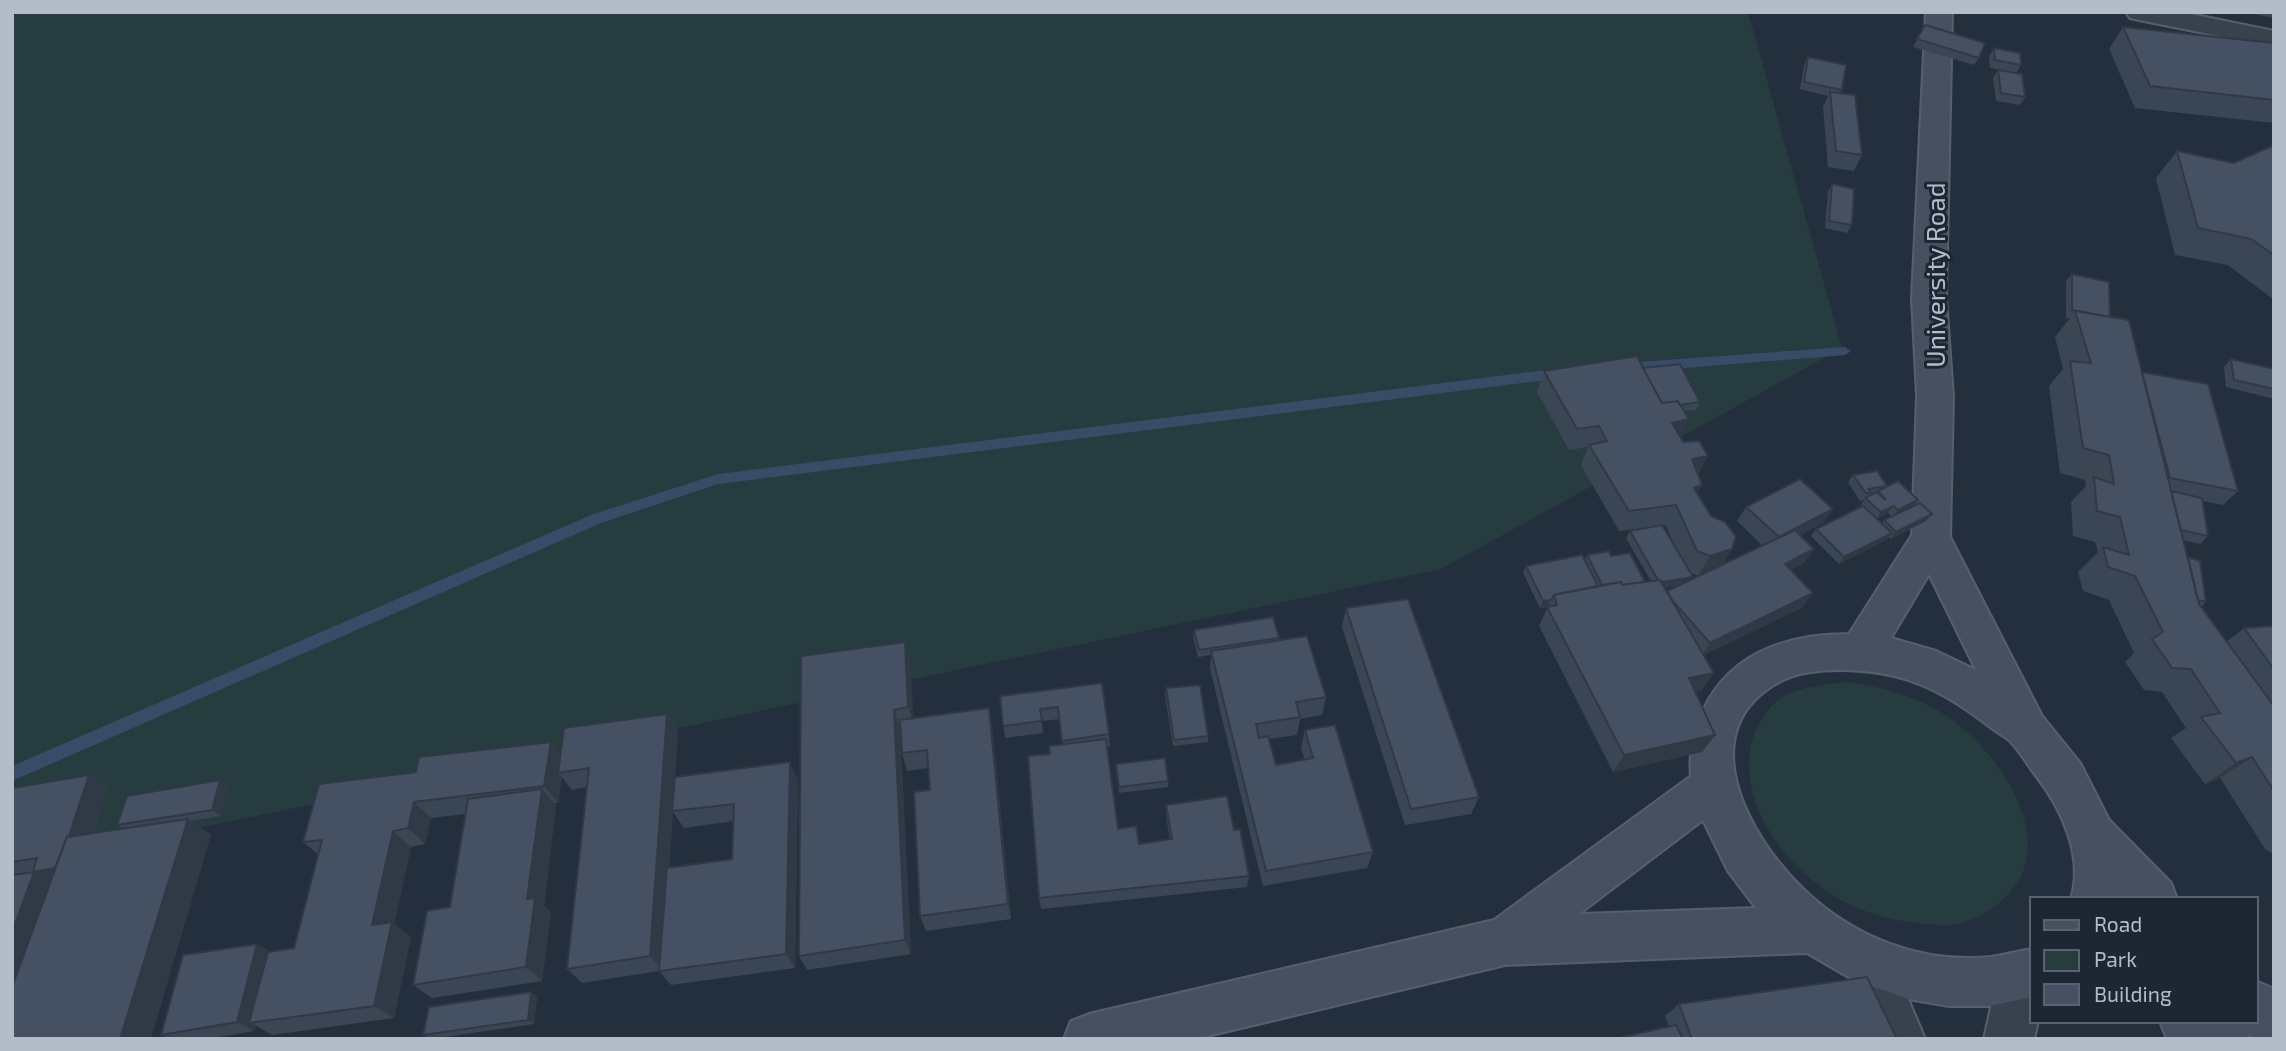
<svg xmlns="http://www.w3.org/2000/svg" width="2286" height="1051" font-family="'Exo 2',sans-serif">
<rect width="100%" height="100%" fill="#242f3e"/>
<g fill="#263c3f">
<polygon points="12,12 1748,12 1842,348 1441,569 12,867"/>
<path d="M1848,682C1878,687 1906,693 1933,708C1993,739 2069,844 2001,901C1985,915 1961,927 1938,925C1908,923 1880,919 1851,905C1794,878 1735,808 1752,741C1756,727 1765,711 1777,701C1797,686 1824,685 1848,682Z"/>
</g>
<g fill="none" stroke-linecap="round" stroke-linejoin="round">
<g fill="#394c67" fill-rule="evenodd">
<polygon points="1845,347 1851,351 1845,355 1624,373 1618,368 1624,363"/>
<polygon points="1562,368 1568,373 1562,378 718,484 601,523 12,781 12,766 591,515 718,474"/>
</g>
<defs>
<g id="street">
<polygon points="2126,12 2181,12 2274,31 2274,47 2139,20 2130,18"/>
<polygon points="1869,940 1886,947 1925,1039 1875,1039 1845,964 1852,947"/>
<polygon points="2022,952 2032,956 2032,1021 2038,1021 2034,1039 1984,1039 1998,976 2005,959"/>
</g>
<g id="secondary">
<path d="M1926,12H1952L1946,298L1953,397L1950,537L2042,716L2080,763L2109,820L2171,883L2177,899H2122L2119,895L2118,899H2071C2084,857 2062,809 2036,776C2028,765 2020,752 2011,742C2006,737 1996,732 1990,727C1941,689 1902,670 1840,670C1822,670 1800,672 1783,680C1688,728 1748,836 1803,889C1853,937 1920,964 1991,957C2005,955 2018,951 2032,949V997L1990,1006H1949L1908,999L1852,979L1807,953L1505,965L1195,1039H1064L1071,1021L1089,1014L1494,920L1691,776C1689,757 1692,740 1698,723C1722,656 1782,634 1849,634L1912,535L1917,397L1912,298ZM1929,574L1976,670L1936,651L1891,638ZM1703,820L1728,871L1756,908L1579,914Z"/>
<polygon points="2256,981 2274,989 2274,1039 2253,1039 2248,1033 2250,1039 2167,1039 2160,1021 2256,1021"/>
</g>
</defs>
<use href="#street" stroke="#565f6c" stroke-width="4"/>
<use href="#secondary" stroke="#565f6c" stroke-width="4"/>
<use href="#street" fill="#38414e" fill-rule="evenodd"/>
<use href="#secondary" fill="#465061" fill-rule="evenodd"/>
</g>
<g fill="#3b4654" fill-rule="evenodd">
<polygon points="2248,12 2274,12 2274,18 2248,13"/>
<polygon points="1925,25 1979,58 1974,65 1913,47"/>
<polygon points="2123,27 2274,43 2274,123 2135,108 2109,49"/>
<polygon points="1994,48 2021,65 2016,73 1990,68 1989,56"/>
<polygon points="1808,57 1842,90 1840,93 1862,155 1854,171 1828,167 1823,107 1828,96 1800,89 1804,65"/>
<polygon points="1998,70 2025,97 2020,105 1996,101 1993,78"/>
<polygon points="2274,145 2274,300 2228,265 2175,255 2156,178 2177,151 2234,163"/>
<polygon points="1832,184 1852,225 1847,233 1825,228 1828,192"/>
<polygon points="2072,274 2110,317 2142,372 2238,491 2223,505 2203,501 2208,536 2200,544 2183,540 2188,557 2206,602 2201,607 2226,642 2244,628 2274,626 2274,854 2265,849 2220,778 2205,784 2171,738 2186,728 2162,692 2144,690 2125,662 2134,653 2109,600 2083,591 2078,572 2098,552 2095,542 2073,536 2071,502 2086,486 2085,480 2060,473 2049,386 2063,369 2055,337 2070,318 2066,318 2066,281"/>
<polygon points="2231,359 2274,369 2274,399 2226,387 2224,367"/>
<path d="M1643,368L1700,402L1696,410L1684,411L1680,437L1683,442L1708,456L1698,474L1697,493L1732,549L1722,565L1763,546L1737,521L1746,507L1833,509L1823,523L1800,535L1814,549L1804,563L1791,570L1803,607L1704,655L1714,673L1701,691L1696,692L1715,735L1702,752L1613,772L1539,626L1548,607L1540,608L1523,573L1526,566L1584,560L1587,555L1611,556L1645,582L1651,581L1626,538L1630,531L1645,528L1619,531L1581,465L1588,447L1569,450L1537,392L1544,371ZM1666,525L1673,543L1663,526ZM1691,573L1698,576L1691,580L1693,577ZM1679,585L1667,591L1665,588Z"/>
<path d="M1853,475L1887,486L1918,500L1914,506L1926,521L1890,539L1889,537L1886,540L1839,564L1811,536L1816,529L1861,507L1860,506L1864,500L1860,501L1848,482ZM1888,513L1892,517L1884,520L1882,523L1877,519Z"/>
<polygon points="1346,608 1479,797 1471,814 1405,825 1342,627"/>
<polygon points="1194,630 1279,638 1279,640 1326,697 1322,715 1300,719 1297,735 1269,739 1276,765 1305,760 1301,748 1305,730 1373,852 1367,868 1263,886 1210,669 1211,655 1198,657 1193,637"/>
<polygon points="910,661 913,718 989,708 992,726 1011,919 926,931 920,916 930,790 928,768 907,771 902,753 901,727 900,727 911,954 807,970 799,956"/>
<polygon points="1102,683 1109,734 1110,747 1107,747 1118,829 1139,844 1170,840 1166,816 1166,805 1234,830 1249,876 1247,887 1041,909 1039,898 1050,754 1063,744 1060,719 1042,721 1043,733 1005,738 1000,696"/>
<polygon points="1166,688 1208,736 1208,742 1173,746 1165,695"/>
<path d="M667,714L678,731L673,803L798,780L795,968L671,985L659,971L582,983L567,969L587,787L572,790L562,777L558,803H554L556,805L544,906L551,913L542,981L432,998L413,985L450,907L465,814L431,818L425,844L411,847L394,924L411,937L394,1018L272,1035L256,1026L254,1031L208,1039H170L161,1035L257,944L270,952L294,948L318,854L303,842L416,772L551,742L561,754ZM673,812L684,828L734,821L732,859L669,867Z"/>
<polygon points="1116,770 1168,781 1168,787 1119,793"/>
<polygon points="89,775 107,787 93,833 122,829 117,825 228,787 221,816 190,821 211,835 12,1039 12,788"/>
<polygon points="531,992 537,997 534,1024 432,1039 430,1039 423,1035"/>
<polygon points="1679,1004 1897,1039 1614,1039 1669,1027 1665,1016"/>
</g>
<g fill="#303945">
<polygon points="1689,419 1678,439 1672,423"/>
<polygon points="1708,456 1697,476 1692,459"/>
<polygon points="1702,485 1691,505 1694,488"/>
<polygon points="1918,500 1913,507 1892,517 1898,510"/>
<polygon points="1894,506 1888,513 1876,520 1881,512"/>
<polygon points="1833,509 1823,523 1769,551 1779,537"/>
<polygon points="1932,514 1926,521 1890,539 1896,532"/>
<polygon points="1892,533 1886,540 1839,564 1844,557"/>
<polygon points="1732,549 1720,569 1698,576 1710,556"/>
<polygon points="1814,549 1804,563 1775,578 1785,564"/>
<polygon points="1693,577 1688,584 1656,590 1660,583"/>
<polygon points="1813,593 1803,607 1702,656 1710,643"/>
<polygon points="1551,600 1548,607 1540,608 1543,601"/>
<polygon points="905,642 910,661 914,725 908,707"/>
<polygon points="1714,673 1701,691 1677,696 1689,678"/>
<polygon points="989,708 992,726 1011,919 1008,904"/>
<polygon points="894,710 900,727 911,954 905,940"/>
<polygon points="667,714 678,731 663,970 650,956"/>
<polygon points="1715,735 1702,752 1613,772 1624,755"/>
<polygon points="551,742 565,759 558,773 562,777 558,803 544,786"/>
<polygon points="2252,757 2220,778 2205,784 2236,763"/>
<polygon points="790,762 798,780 795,968 786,954"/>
<polygon points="89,775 107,787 78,879 12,1028 12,932 34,873"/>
<polygon points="220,780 228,787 221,816 212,810"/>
<polygon points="542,789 556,805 544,906 551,913 542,981 526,967 527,899"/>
<polygon points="414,802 431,818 425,844 408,828"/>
<polygon points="188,819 211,835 151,1039 120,1039"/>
<polygon points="393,831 411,847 394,924 411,937 394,1018 374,1006 372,925"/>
<polygon points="257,944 274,954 249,1023 256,1026 254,1031 237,1022"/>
<polygon points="531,992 537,997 534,1024 528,1020"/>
</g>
<g fill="#455162" stroke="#303945" stroke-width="2">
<polygon points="1925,25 1985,43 1979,58 1917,39"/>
<polygon points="2123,27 2274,43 2274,100 2150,86"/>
<polygon points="1994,48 2020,53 2021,65 1995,60"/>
<polygon points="1808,57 1846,65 1842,90 1804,82"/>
<polygon points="1998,70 2022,74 2025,97 2001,93"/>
<polygon points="1830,92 1855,95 1862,155 1836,151"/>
<polygon points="2274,145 2274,255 2251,239 2198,228 2177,151 2234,163"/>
<polygon points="1832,184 1854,189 1852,225 1829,221"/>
<polygon points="2072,274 2109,282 2110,317 2072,310"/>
<polygon points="2075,311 2129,320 2199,604 2274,706 2274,791 2252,757 2236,763 2201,717 2220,713 2191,669 2172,668 2152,639 2163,632 2135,576 2108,567 2103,547 2129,555 2120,517 2097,511 2094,477 2114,484 2109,455 2083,448 2070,361 2091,363"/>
<polygon points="1637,356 1662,403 1678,401 1689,419 1672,423 1683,442 1699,441 1708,456 1692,459 1702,485 1694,488 1711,516 1725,522 1736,537 1732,549 1710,556 1697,551 1676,505 1629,511 1589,445 1607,441 1599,426 1577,429 1544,371"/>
<polygon points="2231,359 2274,369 2274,389 2234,380"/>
<polygon points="1680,364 1700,402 1680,405 1678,401 1662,403 1643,368"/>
<polygon points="2142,372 2208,384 2238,491 2170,478"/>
<polygon points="1877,471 1887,486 1868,489 1871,493 1866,493 1853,475"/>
<polygon points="1800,479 1833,509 1779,537 1746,507"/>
<polygon points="1898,481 1918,500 1898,510 1894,506 1881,512 1865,498 1876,492 1886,500 1878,491"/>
<polygon points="2171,491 2202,498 2208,536 2181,530"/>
<polygon points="1920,503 1932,514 1896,532 1884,520"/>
<polygon points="1863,506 1892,533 1844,557 1816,529"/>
<polygon points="1662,525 1693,577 1662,582 1660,580 1658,580 1630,531"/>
<polygon points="1795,530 1814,549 1785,564 1813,593 1710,643 1672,600 1667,591"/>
<polygon points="1609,551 1611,556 1630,553 1645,582 1622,585 1621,582 1602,585 1587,555"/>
<polygon points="1582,555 1598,586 1554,595 1551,600 1543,601 1526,566"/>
<polygon points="2188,557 2200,561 2206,602 2198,600"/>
<polygon points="1660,580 1714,673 1689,678 1715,735 1624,755 1547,607 1557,605 1554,595 1621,582 1622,585"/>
<polygon points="1408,599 1479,797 1411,809 1346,608"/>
<polygon points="1273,617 1279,638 1199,650 1194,630"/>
<polygon points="2274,626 2274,669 2244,628"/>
<polygon points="1307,636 1326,697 1296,702 1300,717 1256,724 1259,738 1268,736 1276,765 1313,758 1305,730 1335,725 1373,852 1266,871 1211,651"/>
<polygon points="905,642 908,707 894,710 905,940 799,956 801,656"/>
<polygon points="1102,683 1109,734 1062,741 1058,707 1040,709 1042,721 1003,726 1000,696"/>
<polygon points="1200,685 1208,736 1174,740 1166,688"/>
<polygon points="989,708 1008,904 920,916 914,792 930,790 927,750 902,753 900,720"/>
<polygon points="667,714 650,956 567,969 589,768 558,773 564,728"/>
<polygon points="1106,739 1118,829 1136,826 1139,844 1172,839 1166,805 1227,796 1234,830 1240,829 1249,876 1039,898 1028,756 1050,754 1049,746"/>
<polygon points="551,742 544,786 414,802 408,828 393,831 372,925 392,922 374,1006 249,1023 268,952 294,948 322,840 303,842 319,784 416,772 419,757"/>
<polygon points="1165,758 1168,781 1119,787 1116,764"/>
<polygon points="790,762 786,954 659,971 667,868 732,859 734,804 672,811 675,777"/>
<polygon points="89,775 69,836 67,837 55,868 33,872 37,858 12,862 12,788"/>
<polygon points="220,780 212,810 117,825 127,796"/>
<polygon points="542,789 527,899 535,898 526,967 413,985 427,911 450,907 468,799"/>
<polygon points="188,819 120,1039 12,1039 12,987 67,837"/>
<polygon points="34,872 12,932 12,875"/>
<polygon points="257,944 237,1022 161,1035 183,955"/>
<polygon points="1867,977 1897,1039 1692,1039 1679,1004"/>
<polygon points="531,992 528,1020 423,1035 429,1007"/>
<polygon points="1676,1025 1683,1039 1614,1039"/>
</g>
<g text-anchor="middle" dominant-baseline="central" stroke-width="6" stroke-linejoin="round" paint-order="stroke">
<g font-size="26" fill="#b4bcc9" stroke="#1d2633">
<text transform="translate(1934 275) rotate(-90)">University Road</text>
</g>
</g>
<rect width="2286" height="1051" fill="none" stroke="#b4bcc9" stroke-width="28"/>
<rect x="2030" y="897" width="228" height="126" fill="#1d2633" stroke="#59626f" stroke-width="2"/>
<rect x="2044" y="920" width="35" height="10" fill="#465061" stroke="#59626f" stroke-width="2"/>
<text x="2094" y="932" font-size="21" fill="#b4bcc9">Road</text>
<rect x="2044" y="950" width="35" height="21" fill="#263c3f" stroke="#59626f" stroke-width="2"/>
<text x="2094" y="967" font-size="21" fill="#b4bcc9">Park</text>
<rect x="2044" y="984" width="35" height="21" fill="#455162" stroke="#59626f" stroke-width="2"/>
<text x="2094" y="1002" font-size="21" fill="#b4bcc9">Building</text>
</svg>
